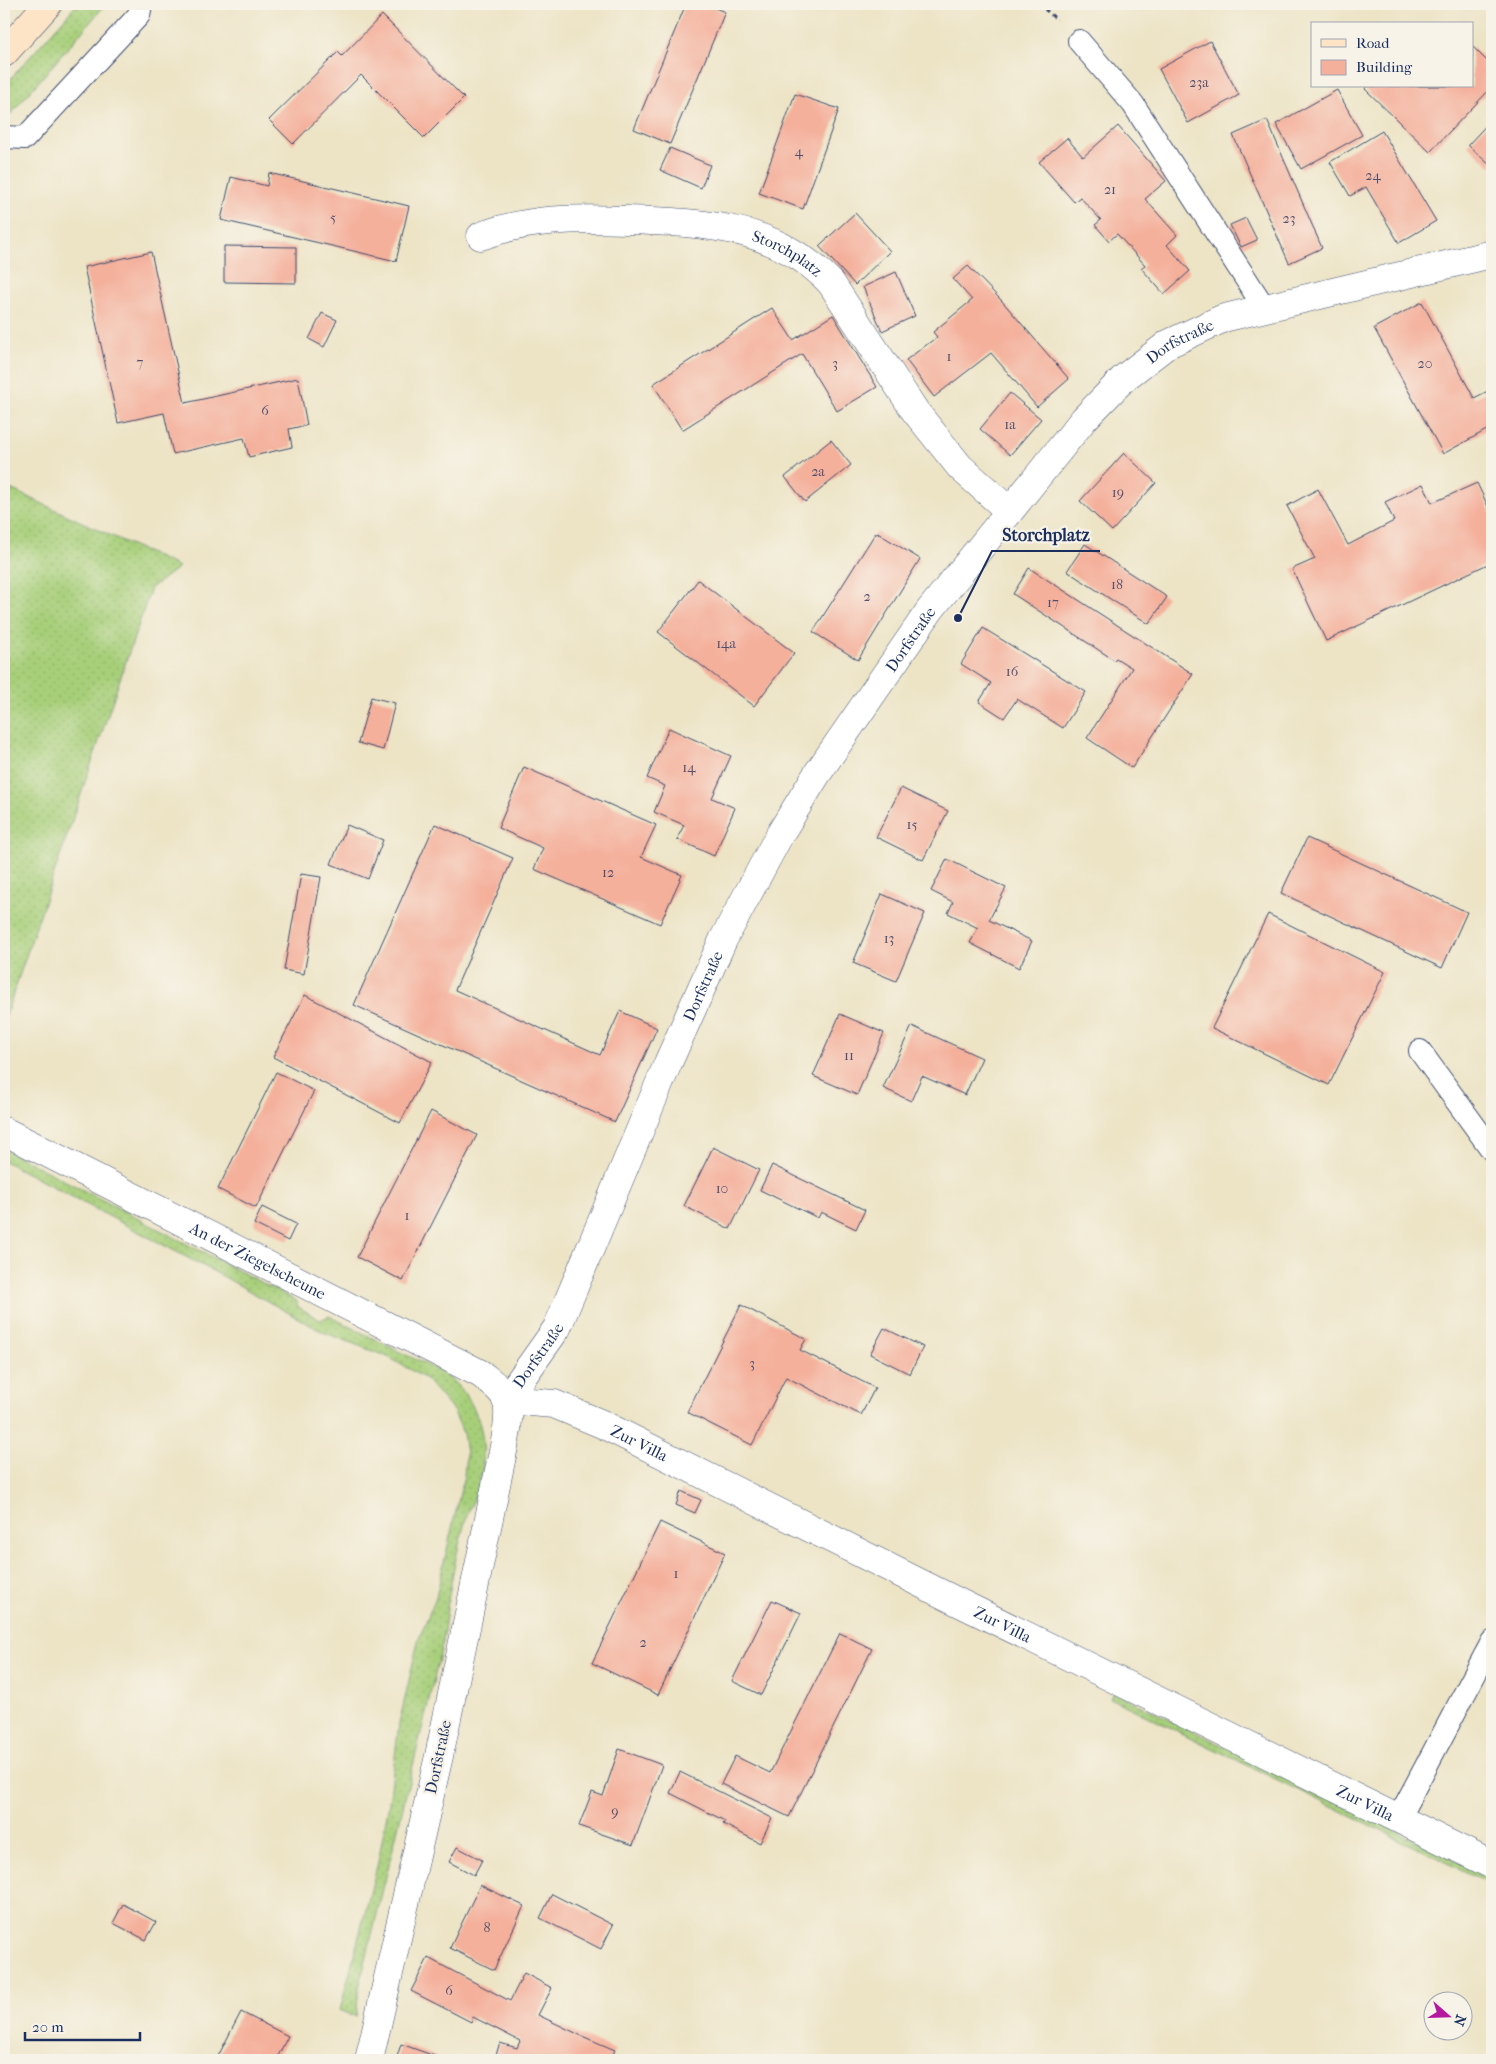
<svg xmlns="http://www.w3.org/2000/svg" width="1496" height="2064" font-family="'IM FELL French Canon',serif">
<defs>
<pattern id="grass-dots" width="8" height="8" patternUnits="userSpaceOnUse" patternTransform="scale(1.25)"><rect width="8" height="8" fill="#a7cf79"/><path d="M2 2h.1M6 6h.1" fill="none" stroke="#8fb26b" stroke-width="1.8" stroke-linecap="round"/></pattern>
</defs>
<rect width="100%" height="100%" fill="#f7f3e8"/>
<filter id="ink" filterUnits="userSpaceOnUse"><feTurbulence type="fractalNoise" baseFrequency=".02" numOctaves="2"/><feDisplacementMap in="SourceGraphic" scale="10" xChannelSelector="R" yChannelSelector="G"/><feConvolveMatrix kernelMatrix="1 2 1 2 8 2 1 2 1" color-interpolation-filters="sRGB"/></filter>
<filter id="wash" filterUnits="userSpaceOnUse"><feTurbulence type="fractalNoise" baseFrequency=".0096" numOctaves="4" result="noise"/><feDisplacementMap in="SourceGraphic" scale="20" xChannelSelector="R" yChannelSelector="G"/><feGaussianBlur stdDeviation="1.12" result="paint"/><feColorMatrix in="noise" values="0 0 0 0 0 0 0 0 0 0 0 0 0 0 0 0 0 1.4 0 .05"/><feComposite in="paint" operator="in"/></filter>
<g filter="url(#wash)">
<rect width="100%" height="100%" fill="#ede4c6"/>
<g fill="url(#grass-dots)" stroke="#617f6c">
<polygon points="77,4 106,4 8,117 4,119 4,86"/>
<polygon points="4,486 179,567 151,588 4,1021"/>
<path d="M4,1149L297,1301V1306L320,1320L329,1316C353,1328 377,1340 400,1352C417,1360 435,1367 450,1379C483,1405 490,1449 478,1487C475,1499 468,1510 465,1522C454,1561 447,1601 443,1642L359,1988L356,2017L340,2010L378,1862L389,1803L399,1724L418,1641L436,1597L464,1476L466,1454L463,1433L454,1412L426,1379L388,1357L323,1332L226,1278L4,1161Z"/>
<polygon points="1114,1692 1492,1878 1492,1885 1110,1698"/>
</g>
<g id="blocks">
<g fill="#f4b09b">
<polygon points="686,4 705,4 725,12 670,144 634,129"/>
<polygon points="382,15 464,98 424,138 361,75 293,144 269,120 338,52 342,56"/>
<polygon points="1210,41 1239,95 1188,123 1159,69"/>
<polygon points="1472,46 1492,66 1492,87 1430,152 1365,89 1367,86 1472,86"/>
<polygon points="1337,90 1362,135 1301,169 1276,124"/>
<polygon points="795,94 839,109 803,209 759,193"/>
<polygon points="1492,119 1492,167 1468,145"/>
<polygon points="1267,120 1322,248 1289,263 1233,135"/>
<polygon points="1118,126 1166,181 1145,199 1177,235 1167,245 1190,271 1164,294 1141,268 1145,265 1117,234 1109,241 1095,225 1101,220 1080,197 1074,202 1039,162 1067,138 1083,157"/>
<polygon points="1382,131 1436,221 1399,243 1366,187 1350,196 1330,162"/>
<polygon points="670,148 710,165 701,188 660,170"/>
<polygon points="269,173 409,206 396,261 221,220 231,177 267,186"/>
<polygon points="855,213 890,251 855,285 819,246"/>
<polygon points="1246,218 1257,240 1241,247 1230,225"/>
<polygon points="224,246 296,247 296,283 224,282"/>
<polygon points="151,252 185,403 298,378 307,425 289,429 292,447 249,457 244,438 173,454 164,413 118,423 84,267"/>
<polygon points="968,266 1002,301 1069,379 1037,407 991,353 934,397 906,360 937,337 933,332 972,300 953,279"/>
<polygon points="896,272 915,316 882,331 863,287"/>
<polygon points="1422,302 1474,398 1492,389 1492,427 1443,454 1374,328"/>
<polygon points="772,308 793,340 833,315 877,387 837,411 802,354 682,430 653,384"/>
<polygon points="322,313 337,320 324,347 309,339"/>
<polygon points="1010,393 1041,419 1010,455 980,429"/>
<polygon points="831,440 851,465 805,502 785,477"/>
<polygon points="1124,453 1156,483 1112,531 1080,501"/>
<polygon points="1477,483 1492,515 1492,562 1326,641 1292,569 1315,559 1287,506 1318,489 1348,545 1394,521 1385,502 1423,484 1432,503"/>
<polygon points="876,532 920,559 858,660 813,632"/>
<polygon points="1085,544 1167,597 1149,624 1067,571"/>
<polygon points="1029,568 1193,674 1132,768 1087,738 1132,668 1116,658 1114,660 1013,594"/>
<polygon points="698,580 794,653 754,706 658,632"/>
<polygon points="983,628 1086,692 1063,728 1017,699 1004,718 979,702 991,683 961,664"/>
<polygon points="371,697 395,703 383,750 358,743"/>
<polygon points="669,728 731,756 712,798 735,808 714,856 677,839 684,825 654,812 665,786 647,778"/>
<polygon points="524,767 656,825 641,857 682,875 660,924 534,869 543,848 498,828"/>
<polygon points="901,788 948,811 923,860 876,837"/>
<polygon points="435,824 513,858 455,990 600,1055 620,1011 657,1028 615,1122 354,1005"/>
<polygon points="347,825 383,840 368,879 331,864"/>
<polygon points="1307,838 1467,912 1442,968 1281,893"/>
<polygon points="947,859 1006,888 989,920 1032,941 1019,968 970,943 978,928 948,913 953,902 931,891"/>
<polygon points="301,874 321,877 304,974 284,970"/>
<polygon points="882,894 925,913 896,981 853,963"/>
<polygon points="1268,914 1385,972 1329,1085 1212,1028"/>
<polygon points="305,995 432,1062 400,1123 273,1057"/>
<polygon points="840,1014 884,1033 857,1095 813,1076"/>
<polygon points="912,1026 982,1058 965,1095 922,1076 911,1101 883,1088"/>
<polygon points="276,1072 314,1091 256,1208 218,1189"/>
<polygon points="431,1111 477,1135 403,1281 357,1257"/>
<polygon points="713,1147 759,1170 730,1229 684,1206"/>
<polygon points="772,1165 865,1210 856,1229 821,1212 818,1218 760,1190"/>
<polygon points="262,1207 296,1224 288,1241 254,1224"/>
<polygon points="741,1305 806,1339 800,1350 875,1388 861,1415 786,1377 752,1445 687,1412"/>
<polygon points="884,1328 923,1347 910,1374 870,1354"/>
<polygon points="681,1491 701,1500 695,1513 676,1505"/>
<polygon points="660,1522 725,1553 658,1695 592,1663"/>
<polygon points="772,1600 801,1613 761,1695 732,1681"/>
<polygon points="840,1633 872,1649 789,1817 721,1784 735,1756 770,1773"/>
<polygon points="619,1749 662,1765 633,1845 579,1826 592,1792 603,1796"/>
<polygon points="680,1772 772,1818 760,1843 723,1824 725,1821 670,1793"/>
<polygon points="457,1847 482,1860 474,1875 449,1862"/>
<polygon points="480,1885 524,1906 494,1970 450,1948"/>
<polygon points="552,1894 613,1925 601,1949 540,1918"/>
<polygon points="123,1904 156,1922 146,1940 113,1923"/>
<polygon points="428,1958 510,2001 524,1973 552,1988 538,2015 582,2036 615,2050 610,2060 494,2060 500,2043 517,2048 520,2041 473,2017 471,2022 411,1991"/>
<polygon points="241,2012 288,2036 276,2060 216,2060"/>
<polygon points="401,2044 446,2060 396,2060"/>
</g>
</g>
</g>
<g filter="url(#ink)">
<use href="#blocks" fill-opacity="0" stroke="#3a4a6e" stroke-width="1"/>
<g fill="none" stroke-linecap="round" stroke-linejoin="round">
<defs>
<g id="service">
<polyline points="1079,41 1133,104 1264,307"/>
<polyline points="4,137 25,138 139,15 141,4"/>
<polyline points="1420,1051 1492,1150"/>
<polyline points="1398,1819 1492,1642"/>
</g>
<g id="minor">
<path id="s1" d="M481,236C528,218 578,218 627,220C704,223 774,224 831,283L915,411L960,467L1008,510"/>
<path id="s2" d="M506,1400L557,1328L668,1063L723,940L780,834L817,774L930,610L1084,419L1124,378L1168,344L1224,318L1492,254"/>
<path id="s3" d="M506,1400L554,1404L602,1424L960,1603L1492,1865"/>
</g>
<g id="tertiary">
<path id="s4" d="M4,1131L481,1374C489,1381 502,1389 506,1399C512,1414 504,1446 501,1461L439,1756L369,2060"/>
</g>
<polyline id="secondary" points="4,53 48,4"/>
</defs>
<use href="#service" stroke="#3a4a6e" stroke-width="24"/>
<use href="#minor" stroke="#3a4a6e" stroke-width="29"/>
<use href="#tertiary" stroke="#3a4a6e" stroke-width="29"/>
<use href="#secondary" stroke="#3a4a6e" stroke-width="29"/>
<polyline stroke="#3a4a6e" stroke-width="3" stroke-dasharray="4 4" stroke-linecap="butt" points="1039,4 1057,20"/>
<use href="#service" stroke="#fff" stroke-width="22"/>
<use href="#minor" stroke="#fff" stroke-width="28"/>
<use href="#tertiary" stroke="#fff" stroke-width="28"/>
<use href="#secondary" stroke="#fee4c6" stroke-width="28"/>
</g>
</g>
<g text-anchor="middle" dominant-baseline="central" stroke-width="4.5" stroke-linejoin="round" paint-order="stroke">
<g font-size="14" fill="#514f6d">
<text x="1199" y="82">23a</text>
<text x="799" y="151">4</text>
<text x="1373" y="175">24</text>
<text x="1110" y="189">21</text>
<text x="333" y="217">5</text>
<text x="1289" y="218">23</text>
<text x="949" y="356">1</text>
<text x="140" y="362">7</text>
<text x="835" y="363">3</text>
<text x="1425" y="363">20</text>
<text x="265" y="410">6</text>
<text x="1010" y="424">1a</text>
<text x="818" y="471">2a</text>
<text x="1118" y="492">19</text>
<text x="1117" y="584">18</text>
<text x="867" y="596">2</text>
<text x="1053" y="602">17</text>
<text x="726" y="643">14a</text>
<text x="1012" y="671">16</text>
<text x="689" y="767">14</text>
<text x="912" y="824">15</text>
<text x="608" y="872">12</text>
<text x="889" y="938">13</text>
<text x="849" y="1055">11</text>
<text x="722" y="1188">10</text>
<text x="407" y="1215">1</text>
<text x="752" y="1363">3</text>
<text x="676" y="1573">1</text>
<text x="643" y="1642">2</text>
<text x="615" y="1811">9</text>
<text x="487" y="1927">8</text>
<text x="449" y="1990">6</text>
</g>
<g font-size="16" fill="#1b2f5e" stroke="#f7f3e8">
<text stroke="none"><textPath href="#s1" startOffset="314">Storchplatz</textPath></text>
<text stroke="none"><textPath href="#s2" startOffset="1270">Dorfstraße</textPath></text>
<text stroke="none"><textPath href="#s2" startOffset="865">Dorfstraße</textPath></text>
<text stroke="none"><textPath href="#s2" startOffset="460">Dorfstraße</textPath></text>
<text stroke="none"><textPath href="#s4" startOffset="285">An der Ziegelscheune</textPath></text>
<text stroke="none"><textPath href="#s2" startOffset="55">Dorfstraße</textPath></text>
<text stroke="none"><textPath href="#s3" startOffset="142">Zur Villa</textPath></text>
<text stroke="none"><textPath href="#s3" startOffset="548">Zur Villa</textPath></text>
<text transform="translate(438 1757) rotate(-78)">Dorfstraße</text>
<text stroke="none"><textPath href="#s3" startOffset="952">Zur Villa</textPath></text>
</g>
</g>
<path fill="none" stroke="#1b2f5e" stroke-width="2" d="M958 618L992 551H1100"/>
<circle fill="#1b2f5e" stroke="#f7f3e8" stroke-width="2" cx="958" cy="618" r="5"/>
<g font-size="18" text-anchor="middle" font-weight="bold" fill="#1b2f5e" stroke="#f7f3e8" stroke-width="4.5" stroke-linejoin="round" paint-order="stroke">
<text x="1046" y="541">Storchplatz</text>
</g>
<rect width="1496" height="2064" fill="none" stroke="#f7f3e8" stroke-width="20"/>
<rect x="1311" y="22" width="162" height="65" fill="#f7f3e8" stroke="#9fa5b1"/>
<rect x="1321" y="39" width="25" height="8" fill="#fee4c6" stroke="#9fa5b1"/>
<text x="1356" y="48" font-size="15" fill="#1b2f5e">Road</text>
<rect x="1321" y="60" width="25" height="15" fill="#f4b09b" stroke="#9fa5b1"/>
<text x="1356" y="72" font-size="15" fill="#1b2f5e">Building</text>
<g transform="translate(1448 2016) rotate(110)"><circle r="24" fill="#f7f3e8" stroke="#9fa5b1"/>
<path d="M0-4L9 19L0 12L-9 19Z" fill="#b5179e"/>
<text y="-8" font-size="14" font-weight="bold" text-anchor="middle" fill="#1b2f5e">N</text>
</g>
<path d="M25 2032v8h115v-8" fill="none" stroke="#1b2f5e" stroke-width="2.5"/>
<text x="32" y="2032" font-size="15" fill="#1b2f5e" stroke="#f7f3e8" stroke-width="4" paint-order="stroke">20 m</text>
</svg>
